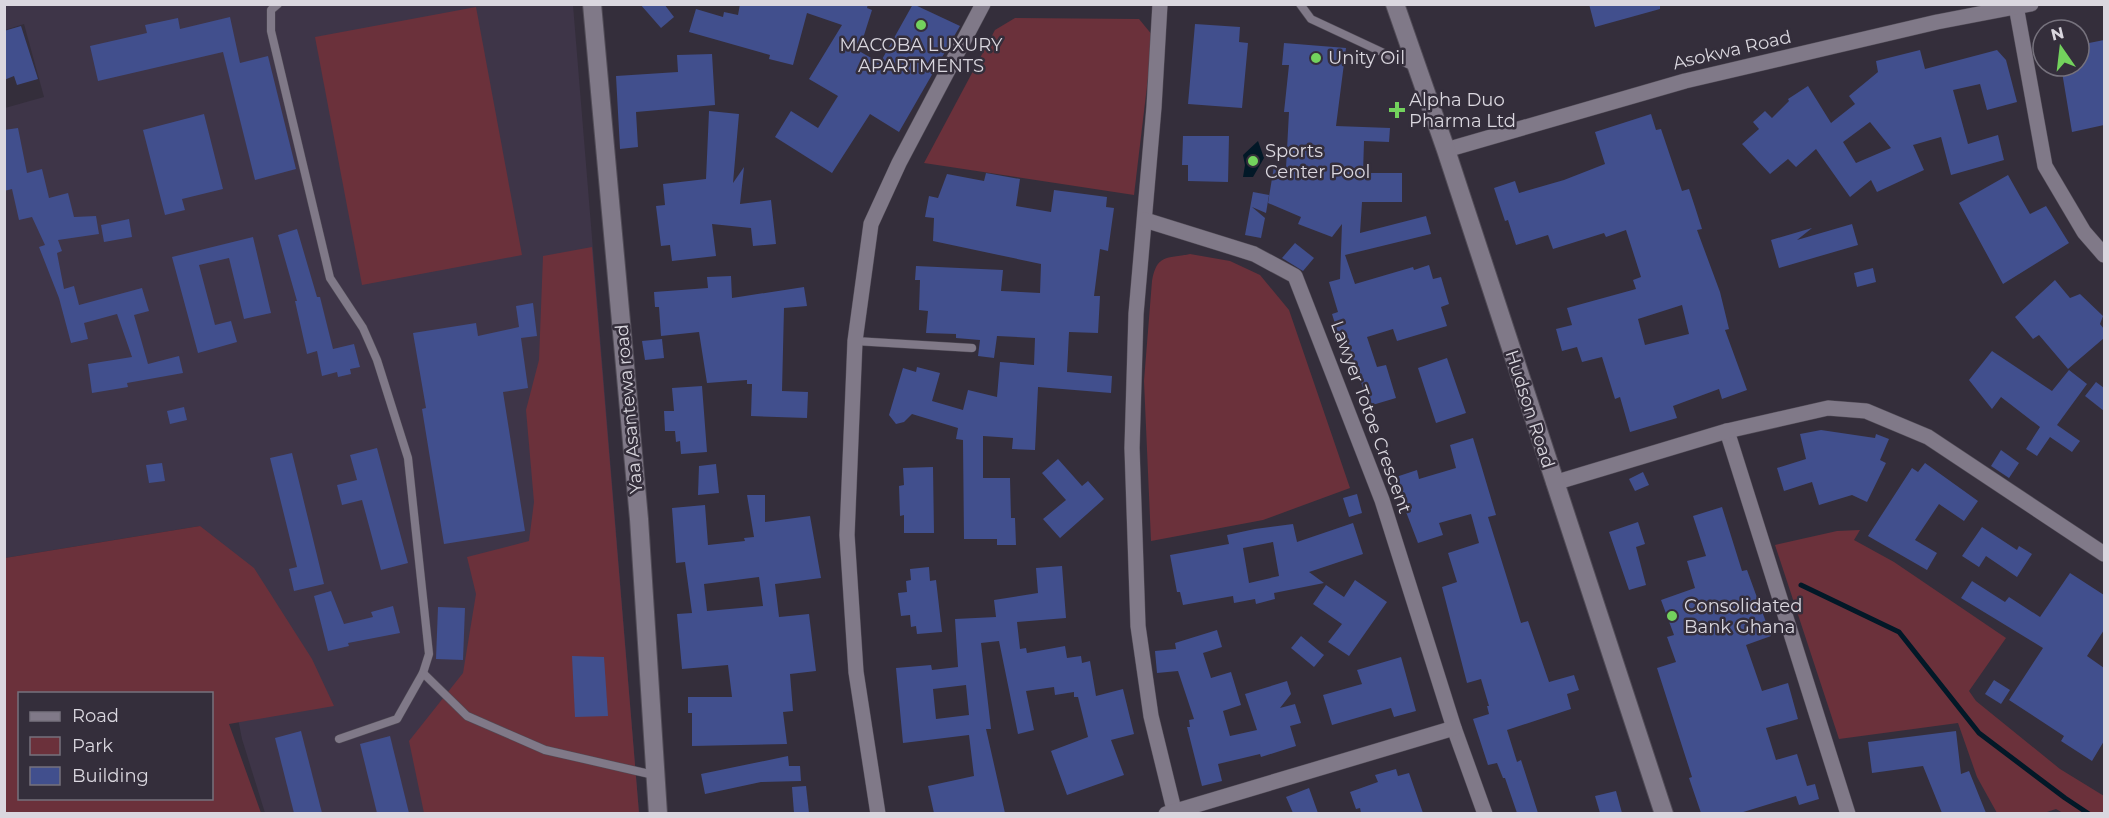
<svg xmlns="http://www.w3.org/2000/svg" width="2109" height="818" font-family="Montserrat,sans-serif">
<rect width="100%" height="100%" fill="#342e3b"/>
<polygon fill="#3e3548" points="5,5 573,5 639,813 265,813 242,739 200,526 5,558 5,108 44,97 24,24 5,30"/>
<g fill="#6b313b" fill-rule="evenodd">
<polygon points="476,7 522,255 362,285 315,37"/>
<polygon points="1015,18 1139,19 1153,36 1134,195 924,163 995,30"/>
<polygon points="592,247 639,813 424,813 409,741 463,673 476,594 467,557 529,541 534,502 526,410 539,360 543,256"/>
<path d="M1190,254L1230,261L1260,275L1289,310L1350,488L1263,520L1151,541L1144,381L1152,281C1157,254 1166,259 1190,254Z"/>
<path d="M200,526L254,568L312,659L334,706L229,724L261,813H5V558ZM20,694H212V798H20Z"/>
<polygon points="1860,530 1854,540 1894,562 2006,638 1969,691 1976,701 2060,769 2104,796 2104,813 2063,813 2056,809 2044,813 1997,813 1977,777 1958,723 1839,739 1775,545 1837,531"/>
</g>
<polygon fill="#021827" points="1258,141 1264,158 1253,177 1243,177 1245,165 1243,155"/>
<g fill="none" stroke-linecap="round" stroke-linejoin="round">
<polyline stroke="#021827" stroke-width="5" points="1801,585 1899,632 1979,733 2065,798 2089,814"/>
</g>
<g fill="#414f8d" fill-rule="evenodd">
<polygon points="640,4 664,4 674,17 661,28"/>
<polygon points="740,4 868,4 867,8 872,10 859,51 880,63 913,4 960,26 899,132 870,114 832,173 775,137 791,111 818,128 838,96 809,79 842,25 807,13 793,65 769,59 770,55 689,32 696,9 723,17 724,12 738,15"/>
<polygon points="1589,4 1660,4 1660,9 1595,27"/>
<polygon points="230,17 240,63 268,56 296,169 255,180 223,52 98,81 90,46 147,33 145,25 178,18 180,29"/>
<polygon points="1195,24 1240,27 1239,42 1248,43 1242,108 1188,104"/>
<polygon points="21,26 38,79 17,85 14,76 4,80 4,31"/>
<polygon points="2104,40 2104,125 2072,132 2061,66 2079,66 2079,45"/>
<polygon points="1284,43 1346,48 1336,126 1390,128 1389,142 1364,141 1363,173 1402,173 1402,202 1362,202 1360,233 1426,216 1431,234 1345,255 1355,284 1413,267 1414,270 1429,265 1433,279 1441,277 1449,304 1441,307 1447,326 1397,341 1393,329 1367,337 1377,367 1386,365 1396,398 1369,406 1345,334 1339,336 1332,314 1338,312 1329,282 1340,279 1342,224 1332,237 1298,224 1301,217 1268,203 1274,166 1286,168 1289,112 1284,112 1289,65 1282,65"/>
<path d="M1920,50L1925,69L1997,50L2006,60L2017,102L1987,110L1980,84L1953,90L1968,144L1998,135L2004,160L1951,175L1941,137L1913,145L1924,170L1877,192L1871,180L1850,197L1816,149L1796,167L1788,159L1770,174L1742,144L1759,129L1753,122L1765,111L1772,118L1789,101L1788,99L1808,86L1831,123L1855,104L1849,96L1878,72L1876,61ZM1870,122L1891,148L1856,163L1843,142Z"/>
<polygon points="712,54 715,105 636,112 638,147 620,149 616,76 678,72 677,55"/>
<polygon points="709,111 739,114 733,183 744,167 740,204 771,200 776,244 753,246 751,228 712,224 716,256 672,261 670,245 661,246 656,206 665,205 663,184 706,179"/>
<polygon points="204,114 223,189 182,199 185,210 165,215 143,130"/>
<path d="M1651,114L1656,130L1661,129L1682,191L1689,189L1695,207L1702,229L1697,230L1720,292L1729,329L1725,330L1747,390L1722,399L1719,389L1673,406L1677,418L1630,432L1620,397L1615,399L1602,357L1582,362L1577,347L1562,351L1556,329L1572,325L1567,308L1636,289L1633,280L1641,277L1626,230L1606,237L1604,233L1553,249L1548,235L1516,245L1508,220L1505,221L1494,188L1515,181L1519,193L1564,180L1605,164L1595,132ZM1682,305L1689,334L1645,345L1638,319Z"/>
<polygon points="18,128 27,173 42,169 49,198 68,193 74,217 96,216 99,234 58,240 62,251 57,253 64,289 74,286 79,305 142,288 149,311 134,315 148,364 179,356 183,373 127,383 128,387 92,393 88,364 132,357 117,314 84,323 88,339 71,343 59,298 39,247 45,245 32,217 19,220 12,189 4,191 4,130"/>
<polygon points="1183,136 1229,136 1228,182 1188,181 1188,165 1182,165"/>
<polygon points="986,173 1020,179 1016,206 1051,212 1054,190 1107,197 1106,207 1114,208 1108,251 1100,249 1094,296 1100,296 1098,333 1069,332 1067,372 1112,376 1111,393 1038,387 1035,450 1012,449 1013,438 983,436 983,478 1010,478 1011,518 1015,518 1016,545 997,545 997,539 964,539 963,440 956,439 958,428 912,414 904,422 896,424 889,415 903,368 916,372 917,367 940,373 932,401 963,410 968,390 997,397 1000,362 1034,365 1035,338 997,336 994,358 978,356 980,340 956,338 956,334 926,333 928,311 919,310 920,280 915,280 916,266 1003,270 1001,291 1040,293 1041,264 933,241 934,218 925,217 929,196 938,198 947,174 984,181"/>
<polygon points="2008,175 2030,214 2046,206 2069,243 2003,284 1959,203"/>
<polygon points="1253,192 1269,195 1266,213 1252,207 1265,218 1261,238 1245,235"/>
<polygon points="129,219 132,237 104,242 101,225"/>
<polygon points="1852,224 1858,245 1779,268 1771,240 1812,228 1797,240"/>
<polygon points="297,229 317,297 320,297 333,349 354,344 360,367 350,369 351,374 338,377 337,372 322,376 317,351 307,354 295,301 297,301 278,235"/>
<polygon points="253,237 271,313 244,319 229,258 199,265 215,325 231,321 237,342 198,353 172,257"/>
<polygon points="1295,243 1314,258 1303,271 1282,258"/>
<polygon points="1873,268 1876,282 1857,287 1854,273"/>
<polygon points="731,276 732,298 804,287 807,306 784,308 782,391 808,392 807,418 751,416 752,384 747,384 747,380 707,383 699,332 661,336 659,307 655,307 654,292 708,288 707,277"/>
<polygon points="2055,280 2070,298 2080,294 2103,316 2100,324 2104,329 2104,338 2068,369 2039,335 2033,339 2015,317"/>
<polygon points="533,303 537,336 521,338 528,388 503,392 525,531 444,544 422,409 426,408 413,333 476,323 478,336 519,327 516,306"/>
<polygon points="662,339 664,358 645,360 642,341"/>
<polygon points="1992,351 2052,391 2069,370 2087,384 2057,425 2080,441 2072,452 2050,437 2037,456 2026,449 2040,427 2001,397 1992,409 1969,380"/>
<polygon points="1447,358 1466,413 1436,423 1418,368"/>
<polygon points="2096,382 2104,388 2104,411 2085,396"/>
<polygon points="702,386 707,452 681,454 680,441 676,442 675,431 665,431 664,411 674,411 672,388"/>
<polygon points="184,407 187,420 170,424 167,411"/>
<polygon points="1821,430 1875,438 1876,434 1889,439 1880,460 1886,463 1867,502 1852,495 1819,505 1812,482 1784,491 1777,468 1806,459 1800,434"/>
<polygon points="1473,438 1496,515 1488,517 1521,623 1528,621 1549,682 1574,675 1579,690 1567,694 1571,709 1507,730 1517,762 1521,760 1538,813 1517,813 1505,778 1503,778 1497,763 1488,765 1473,719 1489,714 1487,706 1489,706 1481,679 1467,683 1442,587 1457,582 1448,553 1479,543 1471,514 1439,523 1443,535 1418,543 1393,478 1417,470 1419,479 1456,468 1450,445"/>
<polygon points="377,448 408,563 381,570 362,500 342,505 337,485 357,480 350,455"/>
<polygon points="2001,450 2019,463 2009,478 1991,466"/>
<polygon points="292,453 324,584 294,591 289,569 297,567 270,458"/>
<polygon points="1058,459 1082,486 1088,481 1104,499 1060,538 1043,519 1066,500 1042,473"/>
<polygon points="162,463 165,481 149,483 146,465"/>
<polygon points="1925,463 1978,501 1964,521 1939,504 1915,540 1937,553 1927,570 1868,536 1912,468 1918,472"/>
<polygon points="716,464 719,493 698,495 699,466"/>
<polygon points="933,467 934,533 904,533 904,515 900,516 899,486 904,485 903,468"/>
<polygon points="1643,472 1649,485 1635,491 1629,479"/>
<polygon points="1357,494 1362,513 1349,517 1343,498"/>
<path d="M747,495H765V522L810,516L821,578L775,584L779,617L809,614L816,671L790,674L793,711L783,712L787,744L692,746V713H688V697H732L728,665L682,669L677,614L692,613L685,562L676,563L672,508L705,505L708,545L745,541L744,538L754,537ZM759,577L763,606L707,611L704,584Z"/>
<polygon points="1722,507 1742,571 1747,570 1771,636 1746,645 1762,691 1788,683 1798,719 1766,728 1776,760 1797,754 1807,786 1815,784 1819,799 1799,805 1796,796 1740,813 1701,813 1689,778 1692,777 1657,668 1676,662 1667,637 1674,635 1661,600 1695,588 1687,561 1706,556 1693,516"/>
<polygon points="1638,522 1645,544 1636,547 1646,585 1629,590 1609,532"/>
<path d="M1353,523L1363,554L1309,572L1324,583L1274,593L1275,599L1256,604L1255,599L1234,603L1233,596L1183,605L1180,592H1177L1170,555L1229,544L1227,535L1255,529L1293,524L1297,542ZM1273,542L1279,576L1249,583L1243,548Z"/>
<polygon points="1982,527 2017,550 2019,546 2032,554 2017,577 1986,556 1979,567 1962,556"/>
<path d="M1062,566L1066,618L1017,622L1020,649L1026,648L1027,653L1065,646L1067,658L1081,656L1082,663L1090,661L1096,696L1123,689L1134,734L1111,740L1124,775L1067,795L1051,751L1088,737L1078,697H1074V692L1055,695L1054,687L1026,691L1034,730L1018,734L999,641L981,643L991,729H986L1005,813H934L928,786L974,776L969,735L903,743L896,668L931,665L932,670L958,667L955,619L996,617L994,600L1038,593L1036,568ZM966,685L969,715L936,719L933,689Z"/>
<polygon points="929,567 930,581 936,580 942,632 917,634 916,626 911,627 910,615 901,616 898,593 907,592 906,581 911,580 910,569"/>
<polygon points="2070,573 2104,595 2104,630 2087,656 2104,668 2104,741 2092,761 2061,741 2064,736 2009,700 2043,648 1961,598 1972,581 2005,602 2009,597 2040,617"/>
<polygon points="1355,580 1387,602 1349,656 1328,642 1342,624 1313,604 1326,585 1344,597"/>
<polygon points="331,591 344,624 373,617 371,612 393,606 400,633 348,643 349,646 328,651 314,596"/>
<polygon points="438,607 465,608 463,660 436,659"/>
<polygon points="1217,630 1222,647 1203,653 1211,678 1231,672 1241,705 1223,711 1230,736 1257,730 1245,694 1287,681 1291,694 1280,708 1295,704 1301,723 1290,726 1296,746 1261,757 1260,754 1218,764 1222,781 1202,786 1187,727 1190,727 1189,720 1194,719 1178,671 1157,673 1155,651 1176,649 1175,643"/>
<polygon points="1301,636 1324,655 1314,667 1291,648"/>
<polygon points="572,656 604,657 608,716 575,717"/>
<polygon points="1401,657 1416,711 1394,717 1391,708 1332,725 1323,695 1362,684 1357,670"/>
<polygon points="1994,680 2010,690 2001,704 1985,694"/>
<polygon points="301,731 322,813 294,813 275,738"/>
<polygon points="1956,731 1961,774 1969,771 1986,813 1942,813 1923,766 1872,773 1868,742"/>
<polygon points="390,736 409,813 377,813 360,744"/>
<polygon points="788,756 789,766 800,766 801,781 761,782 705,794 701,774"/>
<polygon points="1396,769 1398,776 1409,773 1423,813 1361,813 1360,808 1356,809 1350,792 1378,782 1375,775"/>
<polygon points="806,786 809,813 794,813 792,787"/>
<polygon points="1309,788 1318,813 1293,813 1286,797"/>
<polygon points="1616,791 1622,813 1600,813 1595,796"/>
</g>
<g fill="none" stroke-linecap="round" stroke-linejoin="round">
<defs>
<g id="service">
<polyline points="278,4 271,10 271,31 330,278 363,328 377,360 408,458 429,654 423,673 397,719 339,739"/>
<polyline points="1300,4 1311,19 1416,68"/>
<polyline points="855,341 972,348"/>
<polyline points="423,673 467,716 545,750 654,775"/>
</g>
<g id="minor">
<polyline points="1160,4 1154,107 1136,314 1132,448 1138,626 1151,716 1175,814"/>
<polyline points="2016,6 2045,166 2084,232 2104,255"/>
<polyline points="1446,150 1685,81 1937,22 2031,4"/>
<polyline points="1145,220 1254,254 1295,276 1382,500 1454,728 1485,814"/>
<polyline points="1727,431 1848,814"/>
<polyline points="1554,483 1727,431 1828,408 1866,411 1928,437 2104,554"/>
<polyline points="878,814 856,672 847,535 855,341 871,224 899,163 983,4"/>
<polyline points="1166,814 1454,728"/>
</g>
<g id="tertiary">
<polyline points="592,4 639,519 658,814"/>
<polyline points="1395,4 1446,150 1664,814"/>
</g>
</defs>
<use href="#service" stroke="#514c57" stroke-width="9"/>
<use href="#minor" stroke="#514c57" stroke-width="16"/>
<use href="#tertiary" stroke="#514c57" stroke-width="20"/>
<use href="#service" stroke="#807988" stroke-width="8"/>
<use href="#minor" stroke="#807988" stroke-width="15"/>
<use href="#tertiary" stroke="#807988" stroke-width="18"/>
</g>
<g fill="#73d25d" stroke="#342e3b" stroke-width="2">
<circle cx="921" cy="25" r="6"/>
<circle cx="1316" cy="58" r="6"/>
<path d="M1394 101h6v6h6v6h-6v6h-6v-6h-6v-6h6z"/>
<circle cx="1253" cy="161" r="6"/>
<circle cx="1672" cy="616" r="6"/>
</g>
<g text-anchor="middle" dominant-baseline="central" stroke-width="5" stroke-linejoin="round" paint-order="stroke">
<g font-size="18" fill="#dad7df" stroke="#342e3b" text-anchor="start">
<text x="921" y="45" text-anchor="middle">MACOBA LUXURY<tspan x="921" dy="21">APARTMENTS</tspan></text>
<text x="1328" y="58">Unity Oil</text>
<text x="1409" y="100">Alpha Duo<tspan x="1409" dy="21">Pharma Ltd</tspan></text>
<text x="1265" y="151">Sports<tspan x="1265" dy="21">Center Pool</tspan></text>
<text x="1684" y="606">Consolidated<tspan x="1684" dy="21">Bank Ghana</tspan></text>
</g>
<g font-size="18" fill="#dad7df" stroke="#342e3b">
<text transform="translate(1732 50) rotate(-13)">Asokwa Road</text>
<text transform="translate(629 409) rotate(-95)">Yaa Asantewa road</text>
<text transform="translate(1530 409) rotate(72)">Hudson Road</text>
<text transform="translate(1371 417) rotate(70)">Lawyer Totoe Crescent</text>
</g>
</g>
<rect width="2109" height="818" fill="none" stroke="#dad7df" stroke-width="12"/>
<rect x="18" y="692" width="195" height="108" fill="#342e3b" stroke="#76727d" stroke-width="1.5"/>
<rect x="30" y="712" width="30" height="9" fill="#807988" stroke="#76727d" stroke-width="1.5"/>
<text x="72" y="722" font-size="18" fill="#dad7df">Road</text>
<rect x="30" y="737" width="30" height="18" fill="#6b313b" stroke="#76727d" stroke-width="1.5"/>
<text x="72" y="752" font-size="18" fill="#dad7df">Park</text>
<rect x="30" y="767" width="30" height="18" fill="#414f8d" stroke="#76727d" stroke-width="1.5"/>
<text x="72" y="782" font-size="18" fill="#dad7df">Building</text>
<g transform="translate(2061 48) rotate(346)"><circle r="28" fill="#342e3b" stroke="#76727d" stroke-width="1.5"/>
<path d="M0-4.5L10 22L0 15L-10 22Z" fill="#73d25d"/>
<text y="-9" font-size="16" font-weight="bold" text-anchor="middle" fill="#dad7df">N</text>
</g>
</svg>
